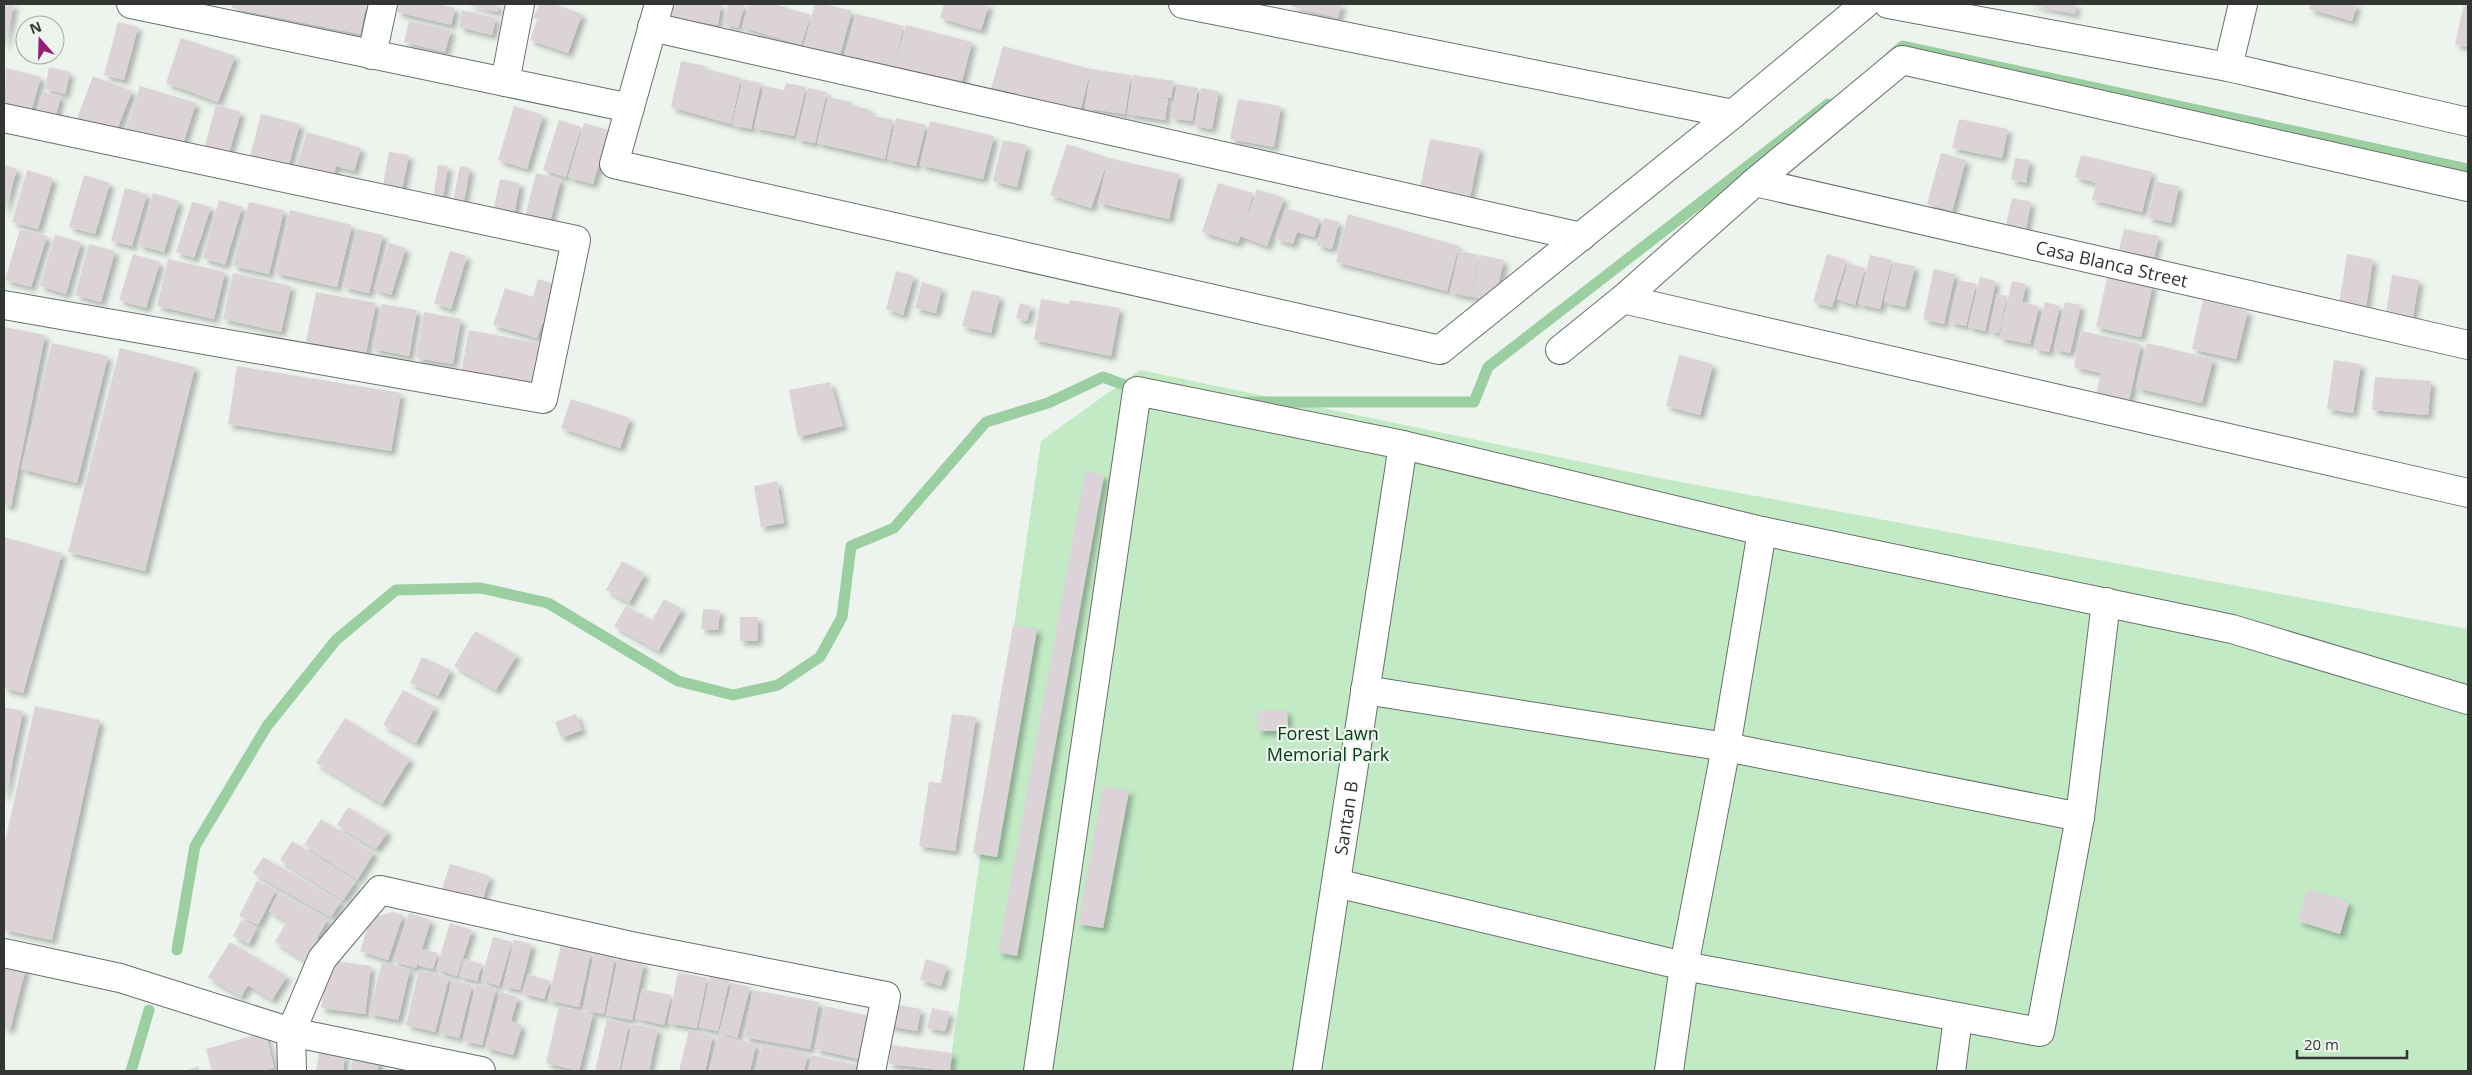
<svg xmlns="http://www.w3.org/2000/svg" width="2472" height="1075" font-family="'Open Sans',sans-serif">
<defs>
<filter id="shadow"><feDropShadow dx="4.5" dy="4.5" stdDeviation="2.5" flood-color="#0004"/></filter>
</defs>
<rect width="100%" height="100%" fill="#edf4ed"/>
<polygon fill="#c1eac5" points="1140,370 1654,477 2468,629 2468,1071 949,1071 1041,441"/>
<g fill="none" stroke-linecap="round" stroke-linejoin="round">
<g stroke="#9bcfa1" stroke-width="11">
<polyline points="1891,56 1903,46 2468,169"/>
<polyline points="1245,402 1474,402 1488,367 1828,104"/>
<polyline points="177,950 195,846 267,726 336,640 396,590 481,588 548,603 678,681 733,695 778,685 820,657 842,617 851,546 894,528 986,422 1048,403 1103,377 1138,390"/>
<polyline points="131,1071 149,1010"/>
</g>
</g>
<g fill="#dcd3d8" filter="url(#shadow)">
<polygon points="4,4 14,4 5,45 4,45"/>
<polygon points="233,4 366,4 360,34 232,8"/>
<polygon points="399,4 438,4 455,8 451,25 397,12"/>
<polygon points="465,4 499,4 497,12"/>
<polygon points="539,4 554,4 582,14 568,53 530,40 537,20 545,22 533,18"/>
<polygon points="674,4 721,4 718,25 671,17"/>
<polygon points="728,4 745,4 738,28 723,23"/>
<polygon points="749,4 774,4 811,15 801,45 742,27"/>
<polygon points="815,4 824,4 852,11 839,58 803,47"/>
<polygon points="944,4 989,4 981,30 940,18"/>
<polygon points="1292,4 1342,4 1338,18 1291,6"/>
<polygon points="2027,4 2076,4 2075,14"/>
<polygon points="2311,4 2357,4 2352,21 2309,9"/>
<polygon points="2464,4 2468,4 2468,47 2455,44"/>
<polygon points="462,10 496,18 492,35 459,27"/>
<polygon points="856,14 904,26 893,69 844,57"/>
<polygon points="409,21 451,30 445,52 404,42"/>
<polygon points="118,22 138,27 124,80 104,75"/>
<polygon points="906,25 972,42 961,85 894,68"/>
<polygon points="181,38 235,56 218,102 166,83"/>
<polygon points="1003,46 1091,69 1078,119 989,96"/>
<polygon points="681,61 706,66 703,79 706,69 741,78 731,124 671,107"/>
<polygon points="49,67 70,72 65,94 45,89"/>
<polygon points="6,68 41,77 28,122 4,116"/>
<polygon points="1091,69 1131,75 1125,114 1085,108"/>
<polygon points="1133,75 1174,81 1171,98 1145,95 1168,99 1165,120 1127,114"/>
<polygon points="93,76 132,91 113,140 74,126"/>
<polygon points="743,79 761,83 751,129 732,125"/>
<polygon points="786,83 806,87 794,136 754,128 764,86 784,90"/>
<polygon points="1177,84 1198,88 1192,121 1171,118"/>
<polygon points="140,86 196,103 179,156 123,139"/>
<polygon points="808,88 827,92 815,143 796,139"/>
<polygon points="1201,88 1219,91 1212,129 1194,126"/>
<polygon points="43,92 61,96 52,129 34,124"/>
<polygon points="828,97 851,102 851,105 871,110 870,115 893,120 885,159 817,143"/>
<polygon points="1238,99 1257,102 1254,117 1257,102 1281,106 1274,147 1230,139"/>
<polygon points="216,105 241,112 227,159 203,152"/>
<polygon points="514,106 543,115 527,169 498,160"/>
<polygon points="261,114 300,124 285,178 247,168"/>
<polygon points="896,118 926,125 916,166 887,159"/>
<polygon points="1959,119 2008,129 2002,158 1952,148"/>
<polygon points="559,120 581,127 566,177 543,170"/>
<polygon points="930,121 994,136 983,179 920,165"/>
<polygon points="584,123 609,130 593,184 568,177"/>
<polygon points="307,132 361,148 354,171 336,166 333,179 296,168"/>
<polygon points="1430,139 1480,148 1469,202 1419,193"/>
<polygon points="1003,140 1027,145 1017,187 993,181"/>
<polygon points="1067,144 1109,158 1179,174 1169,219 1098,203 1108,160 1091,208 1050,195"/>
<polygon points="389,152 409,155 400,199 381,196"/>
<polygon points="1941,153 1966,160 1952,211 1927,204"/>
<polygon points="2081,155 2152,172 2142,212 2092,200 2096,183 2075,177"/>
<polygon points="2015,158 2030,160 2026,183 2011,180"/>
<polygon points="4,165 17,169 4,214"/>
<polygon points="438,165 448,166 442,204 433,203"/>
<polygon points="460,166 470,168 462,212 451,210"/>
<polygon points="27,170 53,178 38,229 12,222"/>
<polygon points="536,173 561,179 547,233 522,228"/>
<polygon points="84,175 110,183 95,234 69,227"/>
<polygon points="500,179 520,183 512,226 491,222"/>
<polygon points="2156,182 2179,186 2171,223 2148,218"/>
<polygon points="1218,183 1253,193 1245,223 1257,189 1284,198 1267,246 1240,236 1238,243 1202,232"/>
<polygon points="125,188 147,194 132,246 111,241"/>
<polygon points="153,193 179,201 164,252 138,245"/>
<polygon points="2012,198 2031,202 2026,229 2006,225"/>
<polygon points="219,200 242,207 225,265 203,258"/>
<polygon points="192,202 211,207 194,258 176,252"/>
<polygon points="249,202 284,210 269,274 233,266"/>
<polygon points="1286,208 1320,219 1314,237 1297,232 1293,244 1276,239"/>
<polygon points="290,210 352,225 337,287 275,273"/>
<polygon points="1348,214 1459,246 1447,291 1336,262"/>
<polygon points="1324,218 1339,222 1332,249 1317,245"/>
<polygon points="20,229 47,236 31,287 5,280"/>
<polygon points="357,229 383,235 369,293 343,287"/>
<polygon points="2124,229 2159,236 2154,257 2119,250"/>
<polygon points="55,235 81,242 66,294 40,286"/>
<polygon points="389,243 406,248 391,295 374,289"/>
<polygon points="89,244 115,251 101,302 75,295"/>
<polygon points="450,251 467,256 451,309 434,303"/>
<polygon points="1459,251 1479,255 1470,297 1450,292"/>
<polygon points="133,254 160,262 146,308 119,300"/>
<polygon points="1827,254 1847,260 1832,307 1813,302"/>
<polygon points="2347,254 2373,259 2366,308 2339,304"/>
<polygon points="1480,255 1504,260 1494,302 1471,296"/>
<polygon points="1870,255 1892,260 1880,309 1858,304"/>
<polygon points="168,259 225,272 214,319 157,306"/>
<polygon points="1893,262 1915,266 1905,307 1884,302"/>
<polygon points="1848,263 1865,268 1855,305 1837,299"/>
<polygon points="1934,269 1955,274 1944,324 1923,319"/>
<polygon points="896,271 914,276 903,315 886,309"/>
<polygon points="233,273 291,286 281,332 223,319"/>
<polygon points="2108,274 2153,284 2141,337 2096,327"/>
<polygon points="2392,275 2419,280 2411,329 2384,325"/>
<polygon points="1980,277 1996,281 1985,331 1968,327"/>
<polygon points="538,279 558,285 550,325 542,323 537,338 493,325 505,288 533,297"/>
<polygon points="1959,280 1976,284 1966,326 1949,322"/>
<polygon points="2012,281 2026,284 2022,302 2039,306 2030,344 1999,338"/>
<polygon points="922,282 942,288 936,313 915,308"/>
<polygon points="972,290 1000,296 991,333 962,326"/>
<polygon points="316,292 376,303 366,353 306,342"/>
<polygon points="1997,294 2007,296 1999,333 1989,331"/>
<polygon points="1041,299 1069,304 1070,300 1120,308 1111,356 1034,340"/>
<polygon points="2203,300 2248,311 2236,359 2192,349"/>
<polygon points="2045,302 2060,306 2049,352 2034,349"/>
<polygon points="2065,302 2081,305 2070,353 2054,349"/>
<polygon points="1020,303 1031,306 1027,321 1016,318"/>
<polygon points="382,304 417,310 409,356 373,349"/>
<polygon points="424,312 461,319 453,364 416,358"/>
<polygon points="4,327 45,335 11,506 4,505"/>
<polygon points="469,330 548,345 540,388 461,373"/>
<polygon points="2081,331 2141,344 2129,401 2096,394 2101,373 2074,367"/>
<polygon points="52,343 108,356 77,483 21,469"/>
<polygon points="2147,343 2213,359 2202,403 2136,388"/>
<polygon points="120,348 195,367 145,571 68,552"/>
<polygon points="1679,355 1713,364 1700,415 1666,406"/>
<polygon points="2334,360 2361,364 2353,413 2327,409"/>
<polygon points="237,366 401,393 391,451 228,424"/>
<polygon points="2375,377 2431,381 2428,415 2372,410"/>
<polygon points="830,382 843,426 798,437 789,390"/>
<polygon points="571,399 630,418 620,448 561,428"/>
<polygon points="1085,471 1104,475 1017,956 998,952"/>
<polygon points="777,481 784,523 761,527 754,486"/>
<polygon points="4,537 62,553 23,693 4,688"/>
<polygon points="622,561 645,574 629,603 606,590"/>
<polygon points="664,599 682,609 658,651 614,626 626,606 652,620"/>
<polygon points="703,609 720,610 718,630 701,629"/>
<rect x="740" y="617" width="18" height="24"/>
<polygon points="1013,625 1037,629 997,857 973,853"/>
<polygon points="475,631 517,655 496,690 454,666"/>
<polygon points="422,657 451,670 438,696 410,683"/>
<polygon points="403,690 435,707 416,743 383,725"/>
<polygon points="35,706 100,720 52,940 4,930 4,846"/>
<polygon points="4,707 23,711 5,798 4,798"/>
<polygon points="1287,710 1288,731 1258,731 1257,711"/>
<polygon points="576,714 582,730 561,738 555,722"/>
<polygon points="952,714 976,717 955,851 919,846 929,782 941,783"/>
<polygon points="345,718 410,759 382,804 316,763"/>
<polygon points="1103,786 1129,791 1103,928 1078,924"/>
<polygon points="348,807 388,832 376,849 337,825"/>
<polygon points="321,819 374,853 357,880 304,845"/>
<polygon points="292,841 356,881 343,900 280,860"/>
<polygon points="263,857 341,901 331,917 253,873"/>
<polygon points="450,864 490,876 481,905 441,892"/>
<polygon points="257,881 276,890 258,925 239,916"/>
<polygon points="2307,889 2349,902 2340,934 2298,921"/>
<polygon points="279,892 328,919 317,938 311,935 318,939 305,961 275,942 287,921 269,911"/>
<polygon points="393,912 403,915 388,960 360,951 371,918"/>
<polygon points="409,913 431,920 416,968 393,961"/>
<polygon points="242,919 257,927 249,944 233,936"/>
<polygon points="450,923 472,930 457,976 436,969"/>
<polygon points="493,937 512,942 499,986 481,980"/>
<polygon points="514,940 532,944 520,990 503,986"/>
<polygon points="230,942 287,976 272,1000 248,985 241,997 208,977"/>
<polygon points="561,945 591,952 579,1007 548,1000"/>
<polygon points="422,949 438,953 433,969 418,965"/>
<polygon points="594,953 615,957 604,1014 583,1010"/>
<polygon points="618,958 644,963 632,1020 606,1015"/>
<polygon points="464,959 482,964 477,981 459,976"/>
<polygon points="926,959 947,966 941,986 920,980"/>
<polygon points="329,960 371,966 365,1014 321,1008"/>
<polygon points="4,962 26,968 10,1029 4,1028"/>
<polygon points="382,962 410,969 398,1020 369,1014"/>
<polygon points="419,970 449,977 435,1032 406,1025"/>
<polygon points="678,972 707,978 697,1028 668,1023"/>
<polygon points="528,974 550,981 544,999 522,993"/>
<polygon points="710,976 729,980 718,1031 699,1027"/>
<polygon points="452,980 472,985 459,1038 439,1033"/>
<polygon points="732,983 750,987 737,1038 719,1033"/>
<polygon points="476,984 496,988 482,1045 463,1041"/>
<polygon points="642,989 671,995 664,1025 635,1018"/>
<polygon points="753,990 819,1002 810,1049 744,1037"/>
<polygon points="501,992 518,997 511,1021 522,1025 513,1055 485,1048"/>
<polygon points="891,1004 921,1009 917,1031 888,1026"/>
<polygon points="559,1006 593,1014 579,1071 546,1063"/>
<polygon points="825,1006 869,1016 859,1059 815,1049"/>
<polygon points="932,1008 950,1012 945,1031 927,1028"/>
<polygon points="607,1019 629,1024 619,1071 595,1071"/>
<polygon points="632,1024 658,1029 649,1071 621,1071"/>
<polygon points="689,1030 713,1035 705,1071 679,1071"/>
<polygon points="265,1032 274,1068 262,1071 212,1071 206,1049"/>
<polygon points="718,1035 756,1044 750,1071 709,1071"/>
<polygon points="762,1044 808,1054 804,1071 756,1071"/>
<polygon points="891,1045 952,1053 950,1071 889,1064"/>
<polygon points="319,1052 345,1055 343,1071 316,1071"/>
<polygon points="354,1054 380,1060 377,1071 350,1071"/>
<polygon points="812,1055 861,1066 859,1071 808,1071"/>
<polygon points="198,1066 200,1071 185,1071"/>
</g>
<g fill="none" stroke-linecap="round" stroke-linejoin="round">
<defs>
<g id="minor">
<polyline points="131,4 630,108"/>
<polyline points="659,4 614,164 1440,350 1733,114 1865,4"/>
<polyline points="1183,4 1733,114"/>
<polyline points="1888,4 2228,67 2468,122"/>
<polyline points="652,27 1581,237"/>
<polyline points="372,55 383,4"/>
<polyline points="2228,67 2243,4"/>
<polyline points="505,82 520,4"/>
<polyline points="4,118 576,240 543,399 4,305"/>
<path id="s1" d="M1755,182L2468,345"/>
<polyline points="1623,299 2468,493"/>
<polyline points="1560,350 1623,299 1755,182 1902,60 2468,187"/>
<polyline points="1365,690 1726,747 2080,817 2106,602"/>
<polyline points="1336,883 1684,966 2040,1032 2080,817"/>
<polyline points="4,953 120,978 291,1032 481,1071"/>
<polyline points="292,1071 291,1032 322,959 380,890 631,946 886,996 871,1071"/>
<polyline points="1038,1071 1137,391 1403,445 1762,531 2232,629 2468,700"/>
<path id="s2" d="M1307,1071L1403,445"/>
<polyline points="1669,1071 1684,966 1726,747 1762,531"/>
<polyline points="1951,1071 1958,1018"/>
</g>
</defs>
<use href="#minor" stroke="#6a706a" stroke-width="30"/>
<use href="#minor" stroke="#fff" stroke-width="28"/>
</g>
<g text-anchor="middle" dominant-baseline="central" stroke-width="4.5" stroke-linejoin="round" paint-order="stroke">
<g font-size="18" fill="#323532" stroke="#edf4ed">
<text stroke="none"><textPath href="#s1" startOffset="366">Casa Blanca Street</textPath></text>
<text stroke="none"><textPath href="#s2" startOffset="256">Santan B</textPath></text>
</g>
<g font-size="18" fill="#003b11" stroke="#edf4ed">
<text x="1328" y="733">Forest Lawn<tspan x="1328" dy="21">Memorial Park</tspan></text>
</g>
</g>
<rect width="2472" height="1075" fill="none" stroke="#323532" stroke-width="10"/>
<g transform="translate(40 40) rotate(340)"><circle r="24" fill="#edf4ed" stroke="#a2a8a2"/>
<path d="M0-4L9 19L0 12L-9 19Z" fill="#981c75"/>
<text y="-8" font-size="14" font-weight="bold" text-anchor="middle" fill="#323532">N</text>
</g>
<path d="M2297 1050v8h110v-8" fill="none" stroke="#323532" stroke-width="2.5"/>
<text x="2304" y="1050" font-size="15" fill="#323532" stroke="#edf4ed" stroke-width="4" paint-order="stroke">20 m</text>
</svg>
